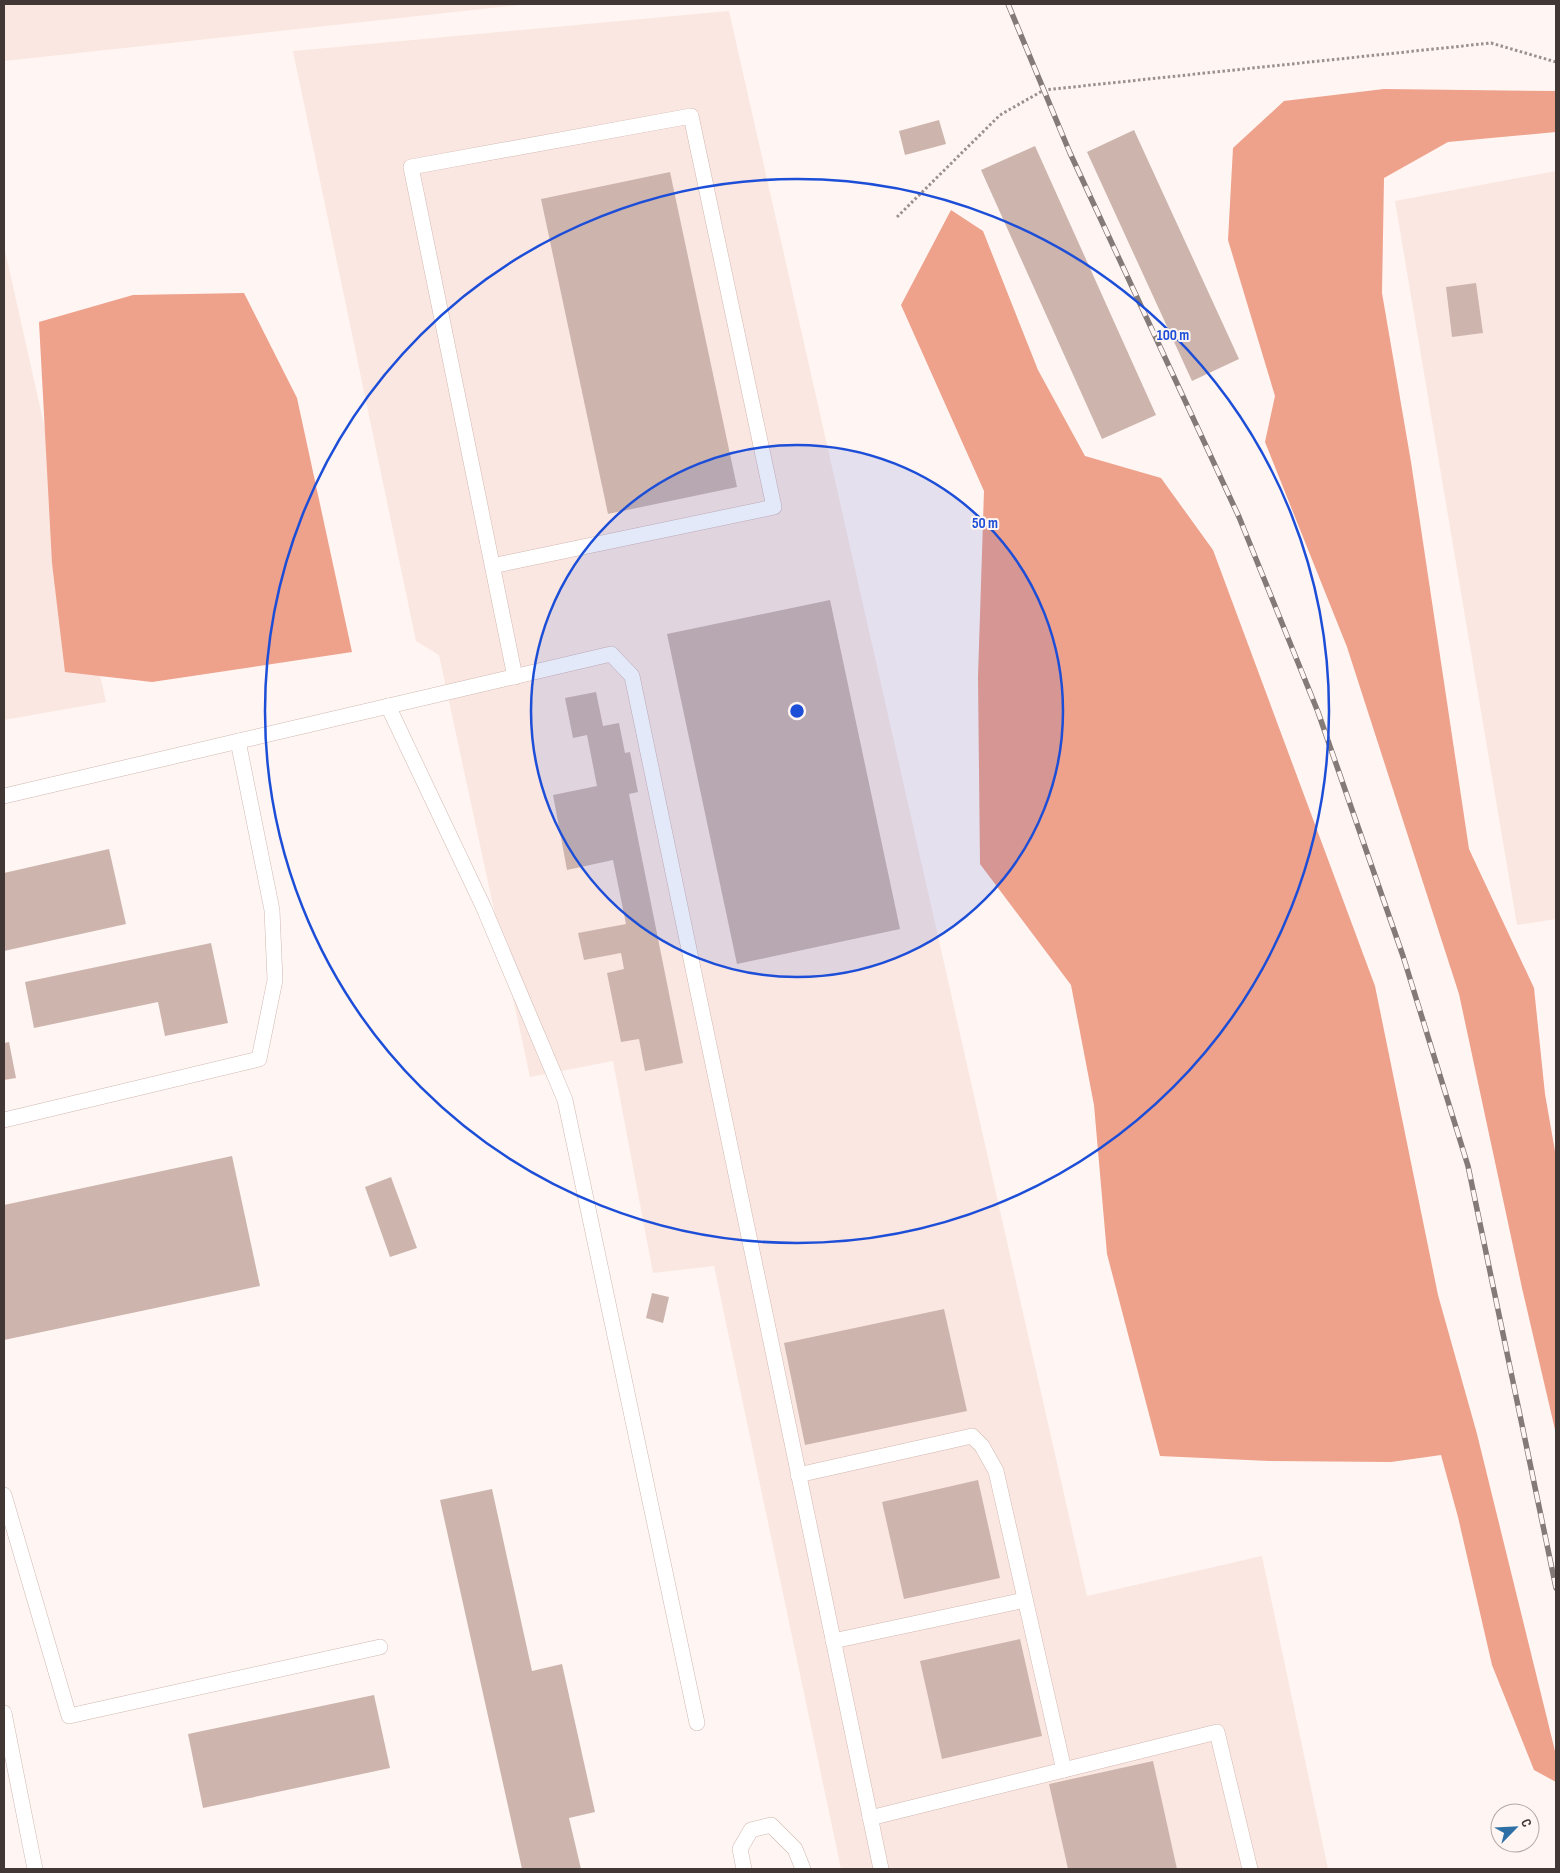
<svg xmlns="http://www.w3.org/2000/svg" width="1560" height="1873" font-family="'Sofia Sans Condensed',sans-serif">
<rect width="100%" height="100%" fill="#fff5f2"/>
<g fill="#fbe7e1">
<polygon points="4,4 529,4 4,61"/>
<polygon points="729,11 1087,1596 1262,1556 1328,1869 841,1869 714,1266 653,1273 613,1061 530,1077 439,655 416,641 293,51"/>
<polygon points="1556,171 1556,919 1517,925 1395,201"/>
<polygon points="4,246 106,702 4,720"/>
</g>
<g fill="#eea18b">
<polygon points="1384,89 1556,91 1556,132 1448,142 1384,178 1382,293 1411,462 1469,849 1534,988 1545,1094 1556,1157 1556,1434 1522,1288 1459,994 1347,647 1265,442 1275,396 1228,240 1233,148 1284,101"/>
<polygon points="951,210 983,231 1038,370 1085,456 1161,478 1213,550 1375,986 1438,1295 1477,1434 1556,1755 1556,1782 1534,1770 1492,1665 1458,1517 1441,1455 1391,1462 1269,1461 1160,1456 1107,1254 1094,1105 1071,985 980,864 978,677 984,491 901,305"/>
<polygon points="244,293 297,398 352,652 152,682 65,672 52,563 39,322 133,295"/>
</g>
<g fill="#cdb5ae">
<polygon points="939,120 946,144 905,155 899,131"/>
<polygon points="1134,130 1239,359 1192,381 1087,152"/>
<polygon points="1035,146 1156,415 1102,439 981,170"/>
<polygon points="670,172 737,487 608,514 541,199"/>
<polygon points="1476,283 1483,333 1452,337 1446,287"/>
<polygon points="830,600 900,929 737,964 667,634"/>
<polygon points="596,692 603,726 619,723 625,753 630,752 638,792 629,794 683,1063 645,1071 639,1039 621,1042 607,973 624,969 621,953 584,960 578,933 626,924 613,860 567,870 553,795 597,786 587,735 573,738 565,698"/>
<polygon points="109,849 126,924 4,951 4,873"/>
<polygon points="211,943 228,1023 165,1036 158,1002 34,1028 25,982"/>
<polygon points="9,1042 16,1078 4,1080 4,1043"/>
<polygon points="232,1156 260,1286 4,1340 4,1205"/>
<polygon points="391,1177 417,1248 390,1257 365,1187"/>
<polygon points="652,1293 669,1297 663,1323 646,1318"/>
<polygon points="944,1309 967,1411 805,1445 784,1343"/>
<polygon points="978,1480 1000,1578 904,1599 882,1502"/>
<polygon points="492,1489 532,1671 562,1664 595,1812 569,1818 581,1869 522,1869 440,1500"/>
<polygon points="1020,1639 1042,1736 942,1759 920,1661"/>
<polygon points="374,1695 390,1768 203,1808 188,1734"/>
<polygon points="1153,1761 1177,1869 1068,1869 1049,1784"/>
</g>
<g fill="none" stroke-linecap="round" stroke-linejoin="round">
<defs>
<g id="lane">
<polyline points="492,566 774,507 691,116 411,167 515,677"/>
<polyline points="388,706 483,906 565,1100 697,1723"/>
<polyline points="4,796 611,654 632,676 881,1869"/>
<polyline points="4,1120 259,1059 275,980 272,910 238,741"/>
<polyline points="798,1475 972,1436 982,1446 996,1471 1064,1770"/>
<polyline points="4,1495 69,1716 380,1647"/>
<polyline points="833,1641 1025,1600"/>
<polyline points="4,1713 35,1869"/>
<polyline points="870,1818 1217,1732 1250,1869"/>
<polyline points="744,1869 740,1849 751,1830 771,1825 795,1849 803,1869"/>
</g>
</defs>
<use href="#lane" stroke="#d0b8b1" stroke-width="16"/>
<polyline stroke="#9a918e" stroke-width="3" stroke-dasharray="2.5 2.5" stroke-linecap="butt" points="897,217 1000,115 1044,90 1491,43 1556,62"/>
<use href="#lane" stroke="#fff" stroke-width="15"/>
<defs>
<polyline id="rail" points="1008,4 1070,153 1239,517 1318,712 1403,956 1468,1166 1556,1588"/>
</defs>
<use href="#rail" stroke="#847b78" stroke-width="5.5"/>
<use href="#rail" stroke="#fff5f2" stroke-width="4" stroke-dasharray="11" stroke-linecap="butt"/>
</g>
<circle cx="797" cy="711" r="266" fill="#1d4ed8" fill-opacity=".12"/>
<g fill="none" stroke="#1d4ed8" stroke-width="2.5">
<circle cx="797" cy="711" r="266"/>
<circle cx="797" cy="711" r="532"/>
</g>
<circle cx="797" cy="711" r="8" fill="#1d4ed8" stroke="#fff5f2" stroke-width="2.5"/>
<g font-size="15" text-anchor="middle" font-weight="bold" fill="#1d4ed8" stroke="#fff5f2" stroke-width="4" stroke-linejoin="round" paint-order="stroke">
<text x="1173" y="340">100 m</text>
<text x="985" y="528">50 m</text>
</g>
<rect width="1560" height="1873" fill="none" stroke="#413835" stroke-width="10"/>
<g transform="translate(1515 1828) rotate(66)"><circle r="24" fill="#fff5f2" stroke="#b3a9a6"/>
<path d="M0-4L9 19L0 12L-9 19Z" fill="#2e70a6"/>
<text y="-8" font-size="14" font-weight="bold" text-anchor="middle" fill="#413835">С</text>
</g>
</svg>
